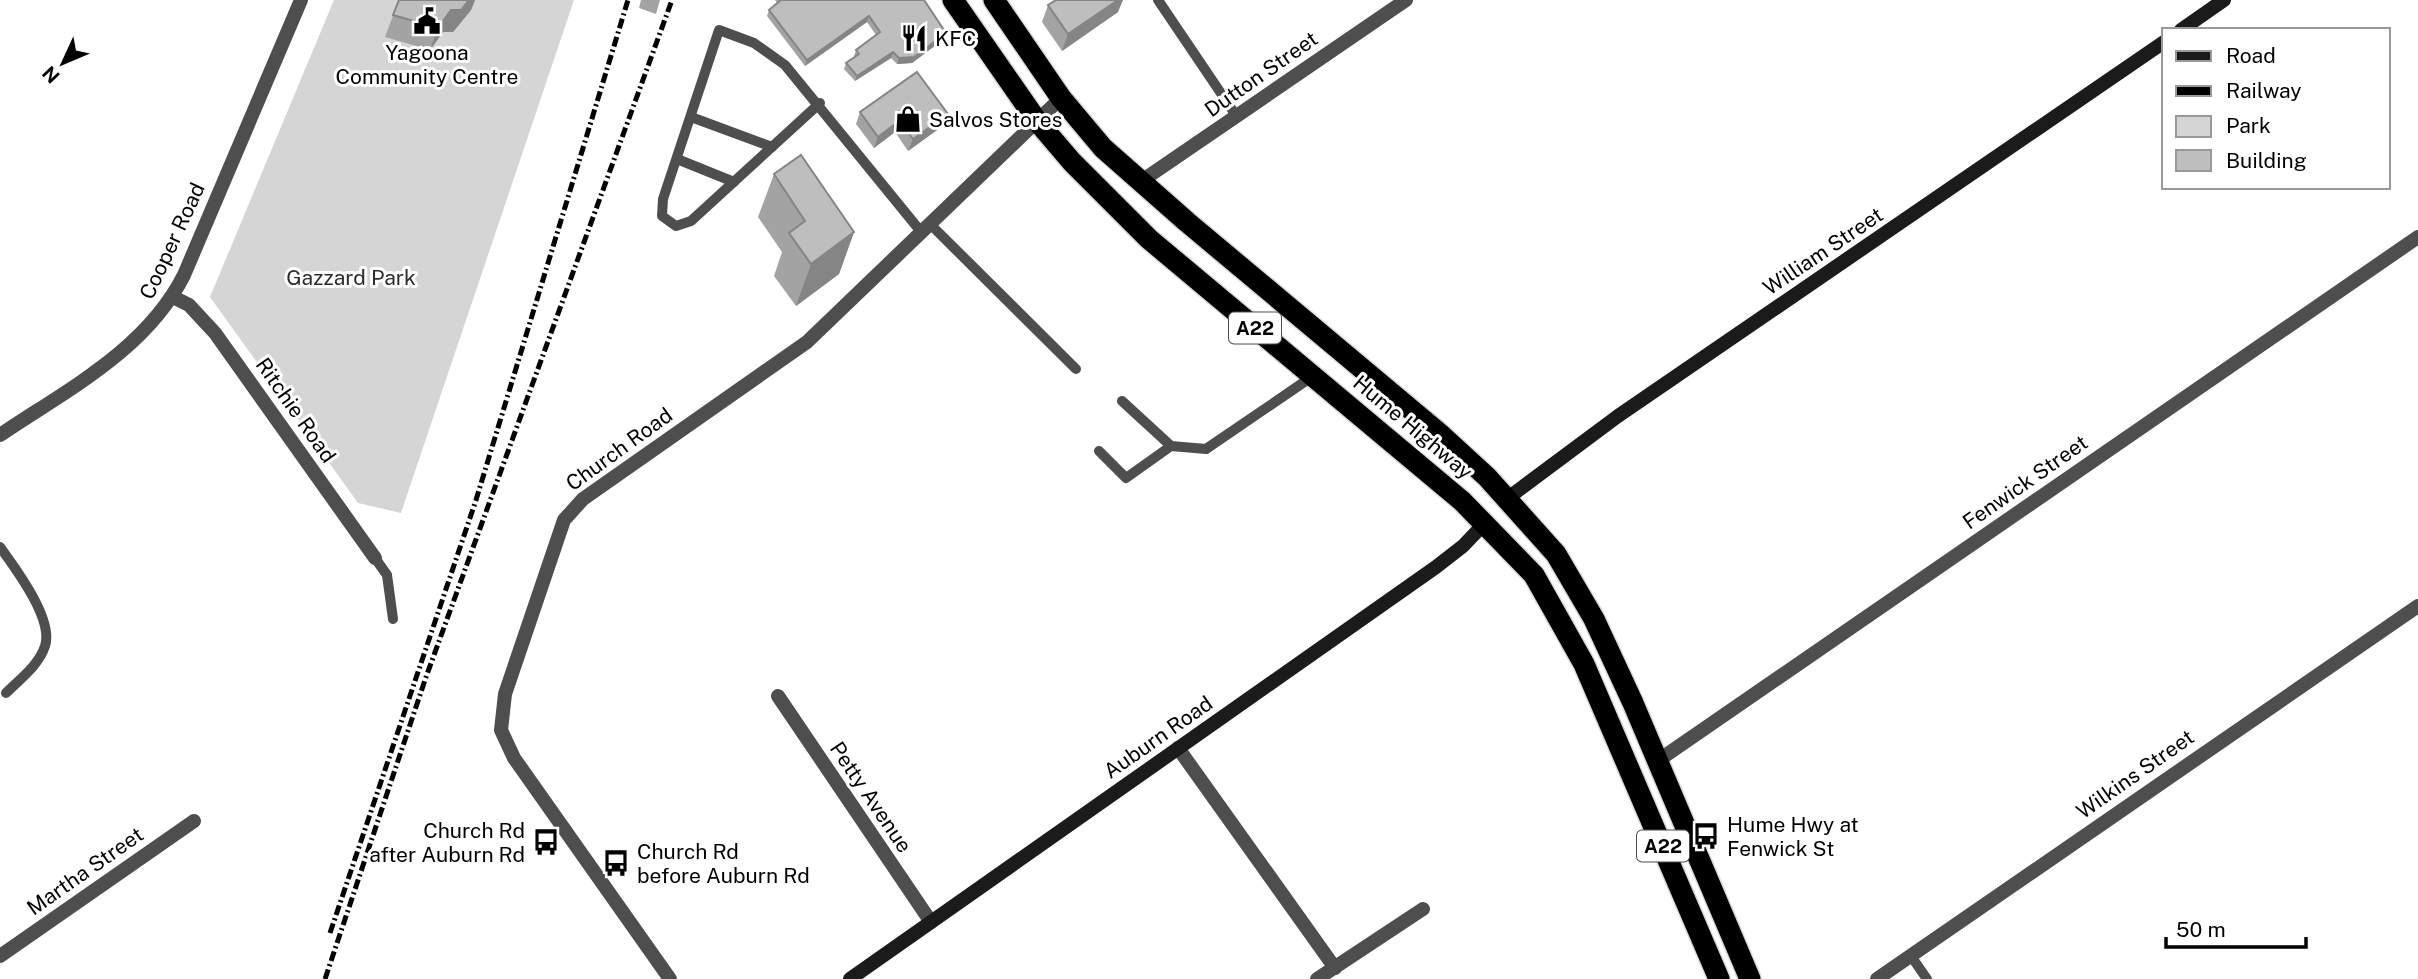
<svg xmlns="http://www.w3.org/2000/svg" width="2418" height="979" font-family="'Public Sans',sans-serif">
<rect width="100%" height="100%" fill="#fff"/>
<polygon fill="#d5d5d5" points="334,0 574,0 401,513 358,503 210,297"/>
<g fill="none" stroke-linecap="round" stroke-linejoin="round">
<defs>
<g id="highway">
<polyline points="953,0 1037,121 1072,162 1149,239 1462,501 1534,575 1584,664 1719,979"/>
<polyline points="994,0 1061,98 1103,148 1187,222 1439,433 1487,477 1556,554 1594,619 1633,703 1750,979"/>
</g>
</defs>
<use href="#highway" stroke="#dbdbdb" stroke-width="24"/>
<g stroke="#4e4e4e" stroke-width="10">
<polyline points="1158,0 1237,117"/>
<polyline points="820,103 691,221 676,226 662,216 663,199 719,30 754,43 785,65 922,233"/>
<polyline points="691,117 772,147"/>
<polyline points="677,159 734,182"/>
<polyline points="930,224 1076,369"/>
<polyline points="1122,401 1171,446 1206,449 1313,376"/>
<polyline points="1099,451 1126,478 1171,446"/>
<path d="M0,547C15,568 54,619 45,646C39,665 20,679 6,693"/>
<polyline points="375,558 387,575 393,619"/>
<polyline points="1911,956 1927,979"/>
</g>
<g stroke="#4e4e4e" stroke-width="14">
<polyline points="1140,182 1406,0"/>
<polyline points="173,297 189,305 215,333 375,558"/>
<path d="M0,435C68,389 146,350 184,275L301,0"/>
<polyline points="778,696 931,922"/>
<polyline points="1178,748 1335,968"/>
<polyline points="1656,762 2418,237"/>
<polyline points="0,956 194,821"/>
<polyline points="670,979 514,758 501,730 505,694 564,520 583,499 807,342 1061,98"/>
<polyline points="1317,979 1423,909"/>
<polyline points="1877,979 2418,606"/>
</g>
<g stroke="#1b1b1b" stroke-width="14">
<polyline points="2181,30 2224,0"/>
<polyline points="1508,498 1618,416 2164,42"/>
<polyline points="850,979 1436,567 1463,546 1485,523"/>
</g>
<use href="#highway" stroke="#000" stroke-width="21"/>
<g stroke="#000" stroke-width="5" stroke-dasharray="10 3.5 2 3.5" stroke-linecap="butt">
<polyline points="330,933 476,500 628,0"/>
<polyline points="325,979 426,677 672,0"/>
</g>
</g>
<g fill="#a3a3a3">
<polygon points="399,0 475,0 471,10 453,32 443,32 430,50 385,37"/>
<polygon points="641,0 660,0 656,14 639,8"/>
<polygon points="775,0 924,0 946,33 944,39 912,63 897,64 891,58 855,81 844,69 846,63 855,57 854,56 856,50 876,35 867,22 805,66 767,16 769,10 777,3"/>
<polygon points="1048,5 1118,12 1062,51 1042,22"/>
<polygon points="860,112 948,114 944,125 908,151 895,132 874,148 856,124"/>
<polygon points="774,174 854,232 839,274 796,306 774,276 782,252 758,217"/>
</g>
<g fill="#858585">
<polygon points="469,0 475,0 471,10 453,32 443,32 430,50 438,28 451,10"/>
<polygon points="1118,0 1123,0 1118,12 1062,51 1068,34"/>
<polygon points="869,16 867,22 805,66 807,60"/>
<polygon points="946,33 944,39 912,63 897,64 899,58"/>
<polygon points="893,52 891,58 855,81 857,76"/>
<polygon points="948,114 944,125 908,151 913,139"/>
<polygon points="899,121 895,132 874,148 878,137"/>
<polygon points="854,232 839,274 796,306 811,264"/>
</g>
<g fill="#bebebe" stroke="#858585" stroke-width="2">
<polygon points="399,0 469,0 461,10 451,10 438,28 393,15"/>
<polygon points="781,0 924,0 946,33 914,57 899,58 893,52 857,76 846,63 859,54 856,50 880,32 869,16 807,60 769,10"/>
<polygon points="1056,0 1118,0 1068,34 1048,5"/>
<polygon points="917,72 948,114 913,139 899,121 878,137 860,112"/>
<polygon points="801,155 854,232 811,264 789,233 805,221 774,174"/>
</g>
<defs>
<symbol id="civic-bare" viewBox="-9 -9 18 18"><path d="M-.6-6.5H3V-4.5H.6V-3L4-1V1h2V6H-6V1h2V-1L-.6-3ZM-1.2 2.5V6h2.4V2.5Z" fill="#000" stroke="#fff" stroke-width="2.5" paint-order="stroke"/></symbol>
<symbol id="restaurant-bare" viewBox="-9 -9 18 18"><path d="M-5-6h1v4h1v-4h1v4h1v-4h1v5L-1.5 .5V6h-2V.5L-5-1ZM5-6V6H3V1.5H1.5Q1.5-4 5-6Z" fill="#000" stroke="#fff" stroke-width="2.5" paint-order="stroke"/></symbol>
<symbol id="shop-bare" viewBox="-9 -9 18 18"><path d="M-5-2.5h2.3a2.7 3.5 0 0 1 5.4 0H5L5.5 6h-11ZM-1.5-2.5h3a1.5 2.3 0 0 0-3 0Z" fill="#000" stroke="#fff" stroke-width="2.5" paint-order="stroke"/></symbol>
<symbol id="bus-bare" viewBox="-9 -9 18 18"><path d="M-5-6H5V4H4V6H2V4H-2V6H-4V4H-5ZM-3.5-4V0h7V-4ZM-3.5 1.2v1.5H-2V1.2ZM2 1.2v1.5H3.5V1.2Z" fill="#000" stroke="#fff" stroke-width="2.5" paint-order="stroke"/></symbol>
</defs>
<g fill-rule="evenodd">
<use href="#civic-bare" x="408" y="2" width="38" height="38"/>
<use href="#restaurant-bare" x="895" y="19" width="38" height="38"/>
<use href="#shop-bare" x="889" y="100" width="38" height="38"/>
<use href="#bus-bare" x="1687" y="817" width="38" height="38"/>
<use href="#bus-bare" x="527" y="823" width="38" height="38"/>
<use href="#bus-bare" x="597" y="844" width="38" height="38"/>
</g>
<g text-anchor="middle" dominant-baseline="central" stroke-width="6" stroke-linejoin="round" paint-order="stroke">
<g fill="#fff" stroke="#4c4c4c" stroke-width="2">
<rect x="1229" y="312.5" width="52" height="31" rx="5"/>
<rect x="1637" y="830.5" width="52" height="31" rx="5"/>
</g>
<g font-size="19" font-weight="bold" fill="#000">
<text x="1255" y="328">A22</text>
<text x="1663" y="846">A22</text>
</g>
<g font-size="21" fill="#000" stroke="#fff" text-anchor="start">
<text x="935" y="38">KFC</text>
<text x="427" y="52" text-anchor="middle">Yagoona<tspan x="427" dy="24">Community Centre</tspan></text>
<text x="929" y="119">Salvos Stores</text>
<text x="1727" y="824">Hume Hwy at<tspan x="1727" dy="24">Fenwick St</tspan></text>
<text x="525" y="830" text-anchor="end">Church Rd<tspan x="525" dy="24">after Auburn Rd</tspan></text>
<text x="637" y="851">Church Rd<tspan x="637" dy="24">before Auburn Rd</tspan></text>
</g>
<g font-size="21" fill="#000" stroke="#fff">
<text transform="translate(1261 74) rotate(-35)">Dutton Street</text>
<text transform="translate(172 241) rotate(-65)">Cooper Road</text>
<text transform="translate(1823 251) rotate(-34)">William Street</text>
<text transform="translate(296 410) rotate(55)">Ritchie Road</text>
<text transform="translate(1413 427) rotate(40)">Hume Highway</text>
<text transform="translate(619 449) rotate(-36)">Church Road</text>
<text transform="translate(2025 482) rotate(-35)">Fenwick Street</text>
<text transform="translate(1158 737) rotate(-35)">Auburn Road</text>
<text transform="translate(2135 774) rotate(-35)">Wilkins Street</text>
<text transform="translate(871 797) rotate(56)">Petty Avenue</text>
<text transform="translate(85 871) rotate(-35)">Martha Street</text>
</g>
<g font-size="21" fill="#2c2c2c" stroke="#fff">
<text x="351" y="277">Gazzard Park</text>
</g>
</g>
<rect x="2162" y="28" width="228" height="161" fill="#ffffff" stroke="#999999" stroke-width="2"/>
<rect x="2176" y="51" width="35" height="10" fill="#1b1b1b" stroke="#999999" stroke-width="2"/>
<text x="2226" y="63" font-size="21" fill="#000000">Road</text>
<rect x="2176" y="86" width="35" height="10" fill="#000000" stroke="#999999" stroke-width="2"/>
<text x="2226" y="98" font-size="21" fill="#000000">Railway</text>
<rect x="2176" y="116" width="35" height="21" fill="#d5d5d5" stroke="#999999" stroke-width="2"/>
<text x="2226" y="133" font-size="21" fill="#000000">Park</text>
<rect x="2176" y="150" width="35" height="21" fill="#bebebe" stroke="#999999" stroke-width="2"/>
<text x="2226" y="168" font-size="21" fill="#000000">Building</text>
<g transform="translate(63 63) rotate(226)" stroke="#ffffff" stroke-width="5" paint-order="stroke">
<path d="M0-5L12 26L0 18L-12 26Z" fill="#000000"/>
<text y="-10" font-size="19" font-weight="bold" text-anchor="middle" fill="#000000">N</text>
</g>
<path d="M2166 937v10h140v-10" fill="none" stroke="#000000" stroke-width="3.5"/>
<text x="2176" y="937" font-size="21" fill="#000000" stroke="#ffffff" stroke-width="5" paint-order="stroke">50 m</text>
</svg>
